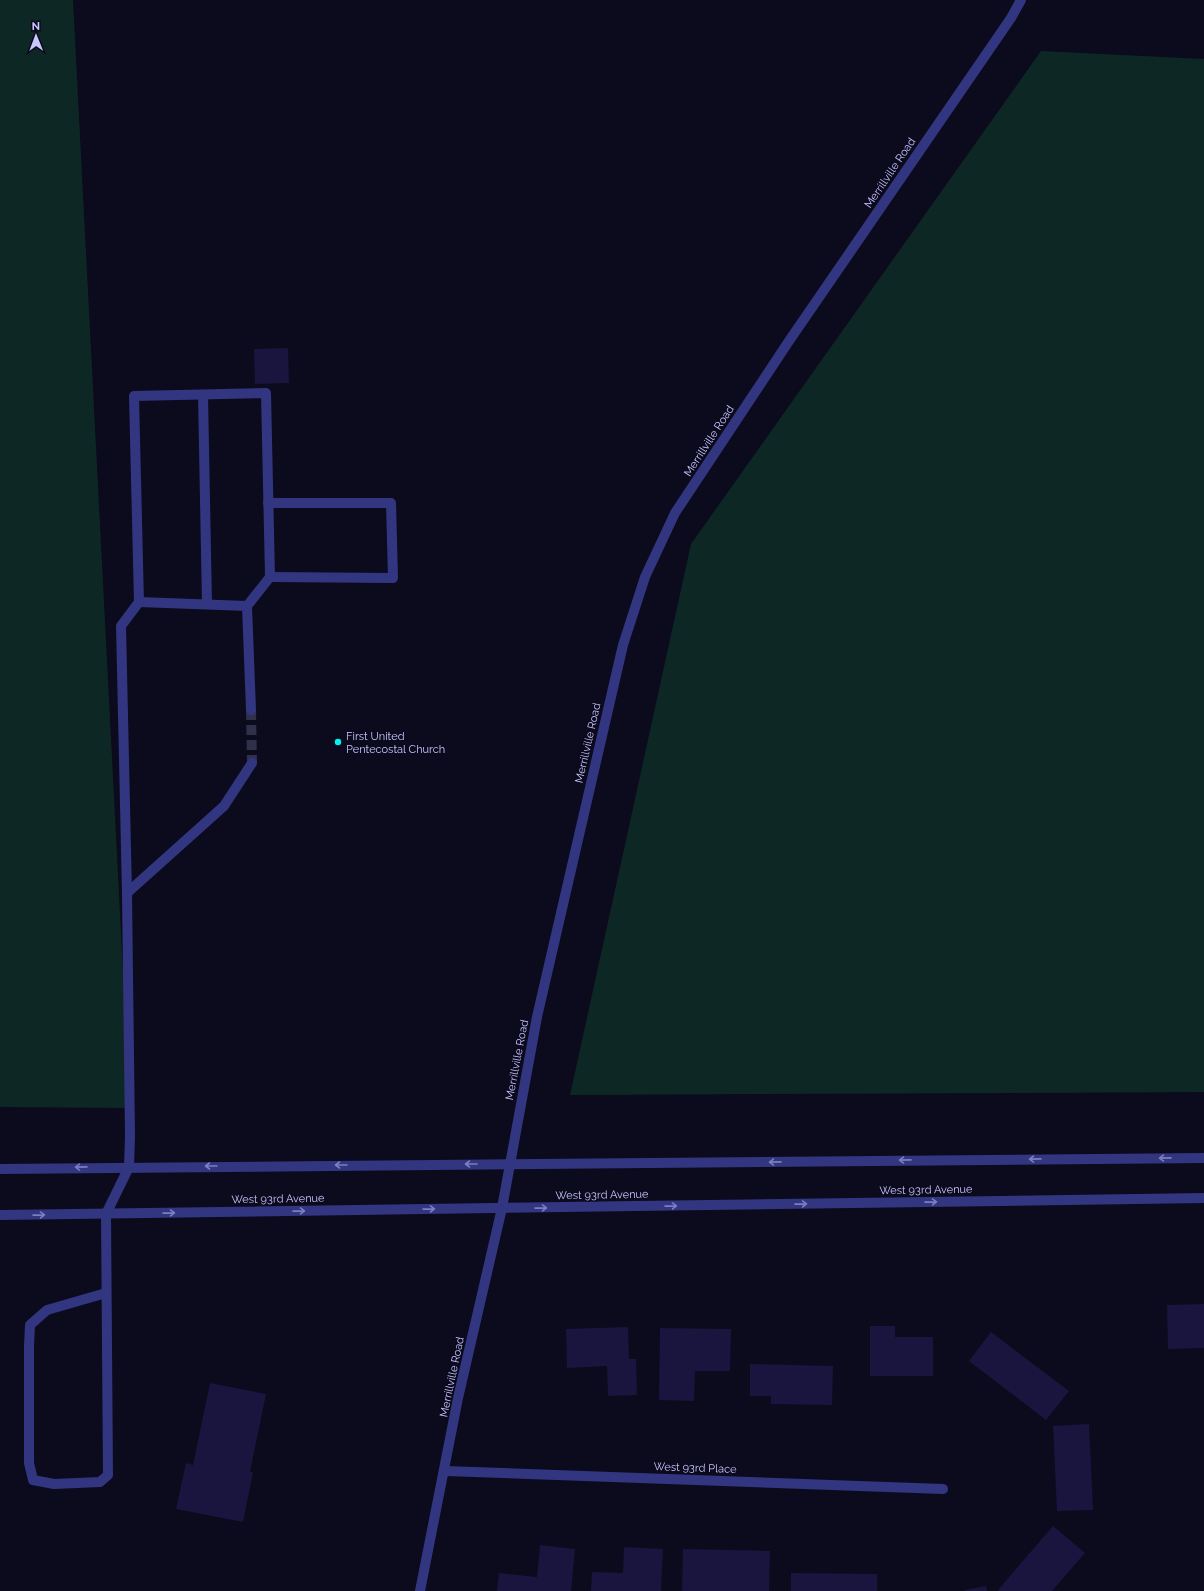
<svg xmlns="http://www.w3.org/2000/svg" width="1204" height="1591" font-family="Raleway,sans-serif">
<rect width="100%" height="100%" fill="#0c0a1d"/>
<g fill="#0d2824">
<polygon points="0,0 73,0 130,1108 0,1107"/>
<polygon points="1041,51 1204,59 1204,1092 570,1095 691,544"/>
</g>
<g fill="#19153f">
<polygon points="288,348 289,383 255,384 254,349"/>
<polygon points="1204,1304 1204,1348 1168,1349 1167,1305"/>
<polygon points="870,1326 895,1326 895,1337 933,1337 933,1376 870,1376"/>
<polygon points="628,1327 629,1359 636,1359 637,1395 608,1396 607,1366 567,1368 566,1329"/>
<polygon points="660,1328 731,1329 730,1371 695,1371 694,1401 659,1400"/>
<polygon points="991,1332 1069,1391 1046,1420 969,1361"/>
<polygon points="750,1364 833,1366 832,1405 771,1404 771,1396 750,1396"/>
<polygon points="210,1383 266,1394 250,1472 253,1472 243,1522 176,1509 186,1463 193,1465"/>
<polygon points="1089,1424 1093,1510 1057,1511 1053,1426"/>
<polygon points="1053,1526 1085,1553 1052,1591 999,1591 998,1590"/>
<polygon points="540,1545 575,1549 571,1591 497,1591 499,1573 537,1577"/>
<polygon points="624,1547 663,1549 661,1591 591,1591 592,1572 623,1573"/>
<polygon points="683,1549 770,1551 769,1591 682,1591"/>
<polygon points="791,1573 877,1574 877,1591 791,1591"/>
<polygon points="986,1586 987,1591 965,1591 965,1590"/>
</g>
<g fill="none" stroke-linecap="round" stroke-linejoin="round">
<polyline stroke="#31304a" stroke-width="10" stroke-dasharray="10 5" stroke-linecap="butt" points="251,710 252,763"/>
<g stroke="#323680" stroke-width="10">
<polyline points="203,395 207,604"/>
<polyline points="268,503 391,503 393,578 270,577"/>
<polyline points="247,606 139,602 134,396 266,393 270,577 247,606 251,710"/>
<polyline points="127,893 121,626 139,602"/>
<polyline points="0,1169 1204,1158"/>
<polyline points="0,1215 1204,1198"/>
<polyline points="106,1293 47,1310 30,1325 29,1346 29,1463 33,1480 54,1484 100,1482 108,1475 106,1214 129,1167 130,1136 127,893 224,806 252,763"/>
<polyline points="445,1471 943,1489"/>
<polyline points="420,1591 458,1398 502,1208 537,1017 623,645 645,577 675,513 789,341 1011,18 1021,0"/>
</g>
</g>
<defs><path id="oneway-shaft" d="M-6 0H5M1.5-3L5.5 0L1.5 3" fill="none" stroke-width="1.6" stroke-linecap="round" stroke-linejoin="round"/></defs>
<g stroke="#7c7ec0">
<use href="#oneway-shaft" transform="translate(1165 1158) rotate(179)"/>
<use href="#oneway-shaft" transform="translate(1035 1159) rotate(179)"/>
<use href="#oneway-shaft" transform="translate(905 1160) rotate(179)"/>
<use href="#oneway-shaft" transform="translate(775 1162) rotate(179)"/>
<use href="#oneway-shaft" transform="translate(471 1164) rotate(180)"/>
<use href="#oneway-shaft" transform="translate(341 1165) rotate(180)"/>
<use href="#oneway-shaft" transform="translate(211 1166) rotate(180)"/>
<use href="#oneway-shaft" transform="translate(81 1167) rotate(179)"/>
<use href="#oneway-shaft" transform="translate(931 1202) rotate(-1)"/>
<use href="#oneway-shaft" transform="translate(801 1204) rotate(-1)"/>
<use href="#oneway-shaft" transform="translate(671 1206) rotate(-1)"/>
<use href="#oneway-shaft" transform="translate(541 1208) rotate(-1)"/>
<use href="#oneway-shaft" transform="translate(429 1209) rotate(-1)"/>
<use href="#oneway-shaft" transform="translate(299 1211) rotate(-1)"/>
<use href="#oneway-shaft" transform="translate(169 1213) rotate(-1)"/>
<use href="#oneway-shaft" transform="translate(39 1215) rotate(-1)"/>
</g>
<circle fill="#00f1f1" stroke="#0c0a1d" stroke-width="1.5" cx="338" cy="742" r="4"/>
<g text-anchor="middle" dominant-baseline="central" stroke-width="3" stroke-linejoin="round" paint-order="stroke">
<g font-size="11" fill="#c7c6ff" stroke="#0c0a1d">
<text transform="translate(890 173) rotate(-56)">Merrillville Road</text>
<text transform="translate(709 441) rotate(-57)">Merrillville Road</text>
<text transform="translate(588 743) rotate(-77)">Merrillville Road</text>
<text transform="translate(517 1060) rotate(-79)">Merrillville Road</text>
<text transform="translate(926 1190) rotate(-1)">West 93rd Avenue</text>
<text transform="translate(602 1195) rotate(-1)">West 93rd Avenue</text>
<text transform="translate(278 1199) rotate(-1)">West 93rd Avenue</text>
<text transform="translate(452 1377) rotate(-78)">Merrillville Road</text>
<text transform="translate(695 1468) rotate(2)">West 93rd Place</text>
</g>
<g font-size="11" fill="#c7c6ff" stroke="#0c0a1d" text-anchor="start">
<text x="346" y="736">First United<tspan x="346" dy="13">Pentecostal Church</tspan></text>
</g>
</g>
<g transform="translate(36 36) rotate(359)" stroke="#0c0a1d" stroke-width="3" paint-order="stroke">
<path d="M0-3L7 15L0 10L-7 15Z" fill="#c7c6ff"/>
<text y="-6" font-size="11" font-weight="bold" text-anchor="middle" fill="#c7c6ff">N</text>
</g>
</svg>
